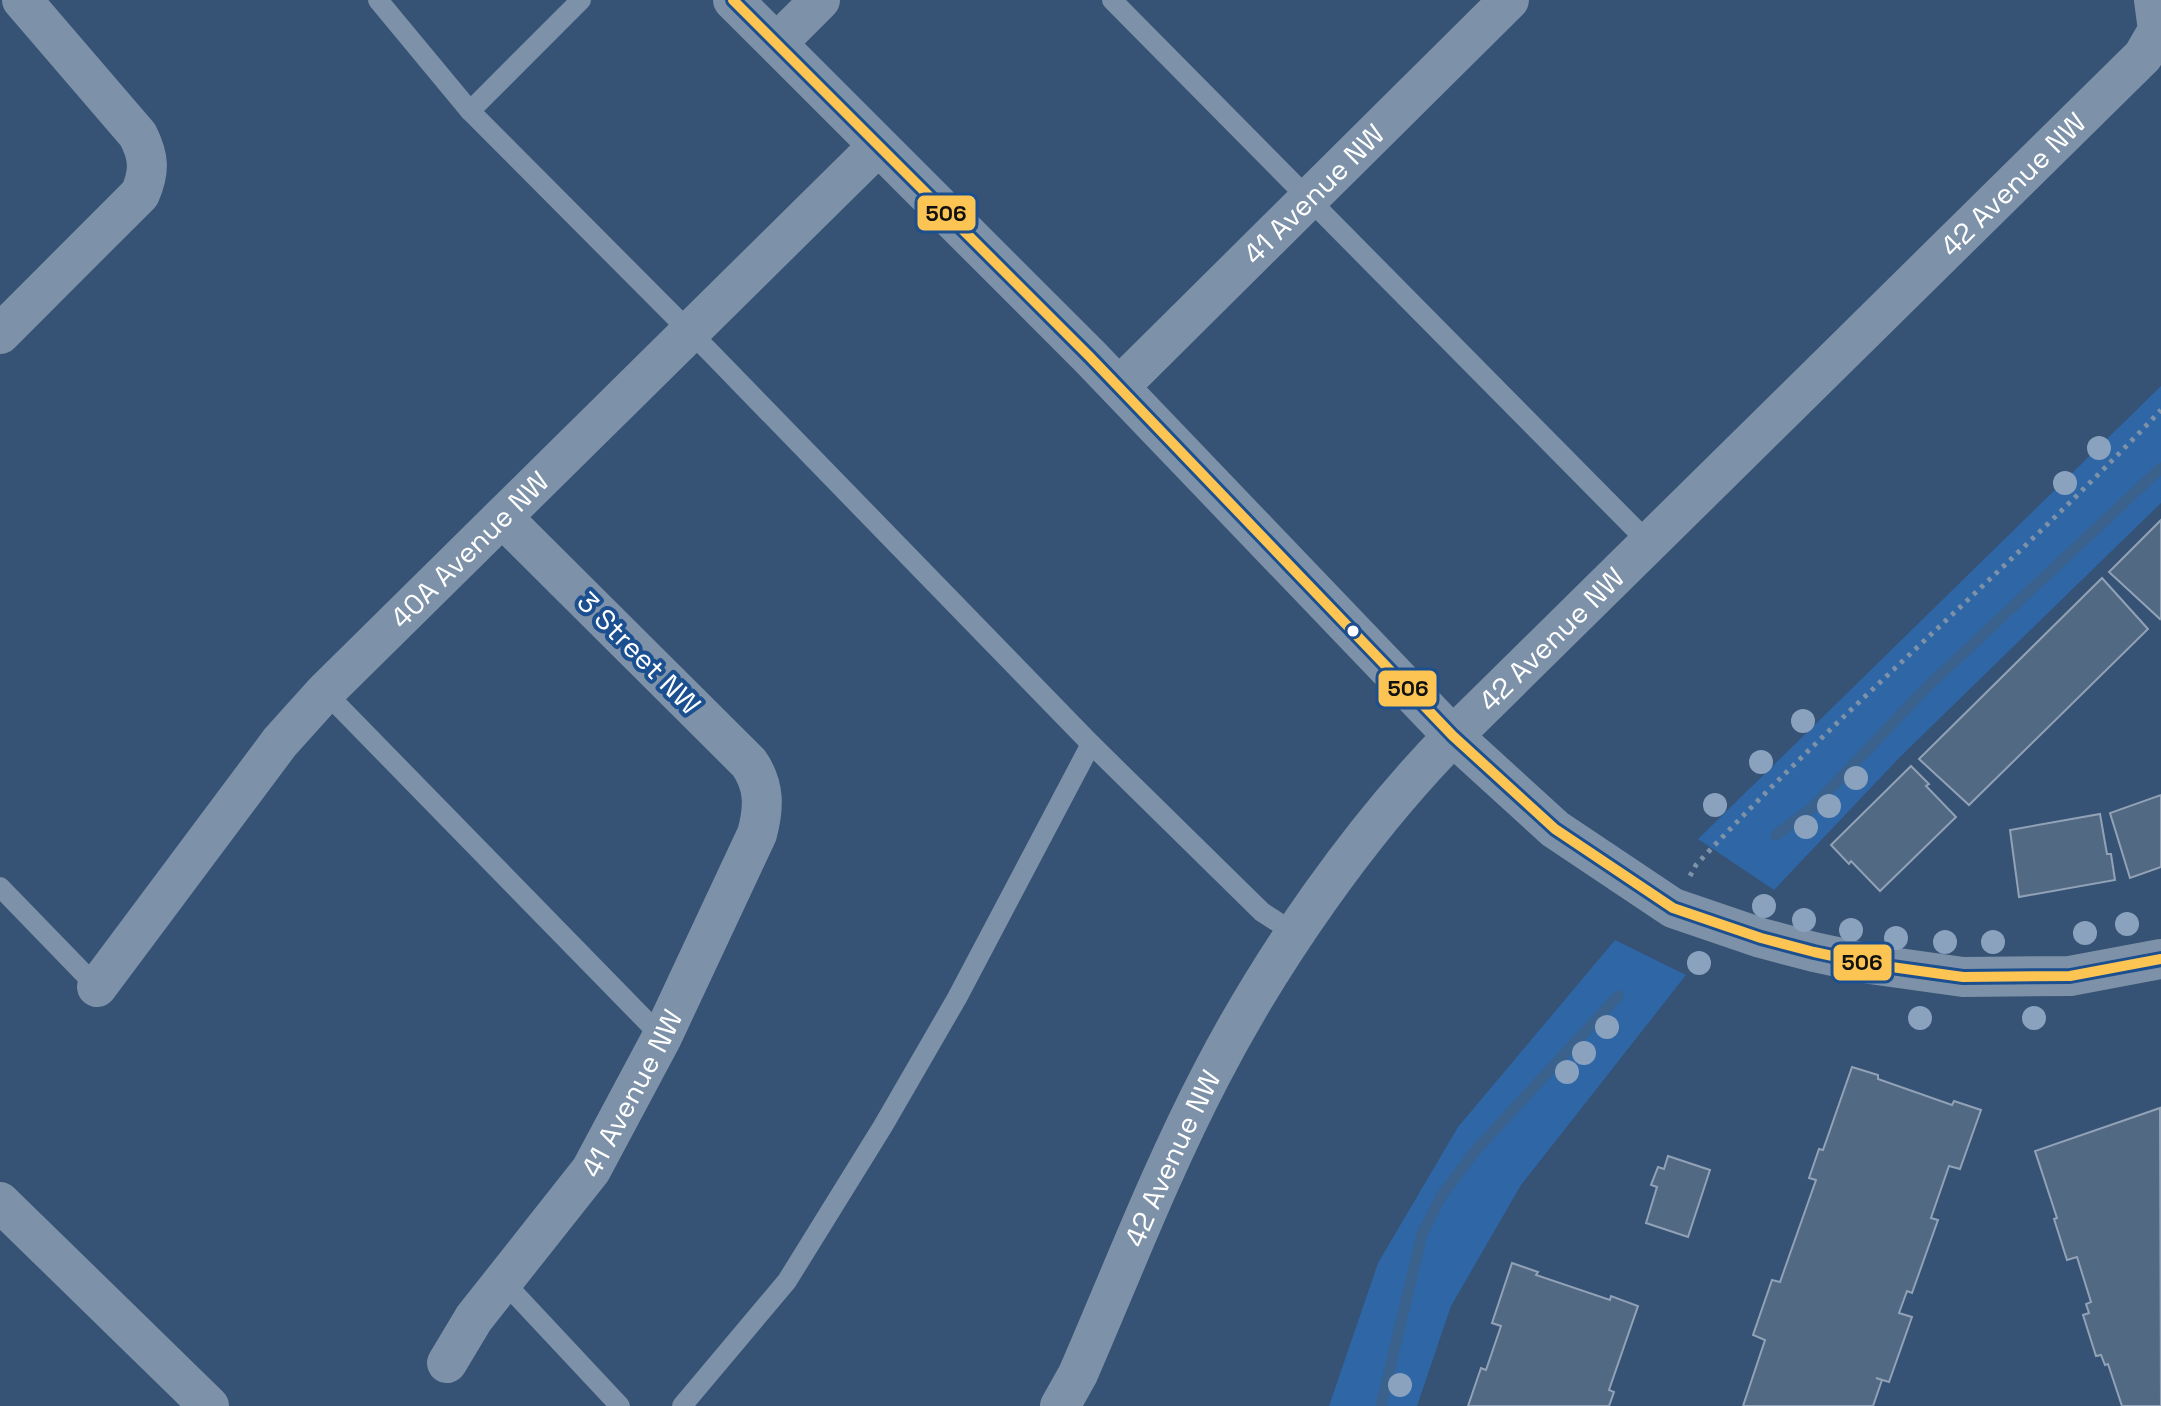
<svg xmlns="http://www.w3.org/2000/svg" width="2161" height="1406" font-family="'Space Grotesk',sans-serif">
<rect width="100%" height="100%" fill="#365274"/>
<g fill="#2f66a5">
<polygon points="2161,386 2161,503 1899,758 1774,890 1698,839"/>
<polygon points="1615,940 1686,975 1521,1185 1451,1306 1417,1406 1329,1406 1378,1263 1458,1127"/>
</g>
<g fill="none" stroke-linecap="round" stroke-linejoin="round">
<g stroke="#3b618d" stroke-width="11">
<polyline points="1776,835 1812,808 1926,688 2161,468"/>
<polyline points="1381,1406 1422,1234 1442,1195 1475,1151 1618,996"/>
</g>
</g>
<g fill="#526984" stroke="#92a2b6" stroke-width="2">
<polygon points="2161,520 2161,617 2160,619 2109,572"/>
<polygon points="2102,578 2148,629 1969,805 1919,759"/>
<polygon points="1911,766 1929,784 1926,786 1956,817 1880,891 1851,861 1849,864 1831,845"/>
<polygon points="2161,795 2161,867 2130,878 2110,813"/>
<polygon points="2100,814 2107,854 2111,854 2115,880 2019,897 2010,830"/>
<polygon points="1852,1067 1878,1075 1878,1079 1952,1105 1954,1101 1981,1110 1960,1169 1949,1166 1931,1218 1938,1220 1912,1293 1907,1291 1899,1313 1912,1317 1889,1382 1876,1378 1882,1380 1873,1406 1743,1406 1765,1340 1753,1335 1772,1280 1780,1282 1816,1180 1809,1178 1819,1149 1823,1150"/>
<polygon points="2160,1108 2161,1406 2122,1406 2108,1364 2105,1365 2101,1355 2096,1356 2083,1315 2089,1313 2086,1304 2091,1302 2077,1257 2067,1260 2054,1219 2057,1218 2035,1151"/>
<polygon points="1668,1156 1710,1170 1688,1237 1646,1223 1657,1187 1651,1185 1658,1167 1664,1169"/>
<polygon points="1512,1263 1538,1272 1536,1275 1610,1300 1611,1296 1638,1306 1609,1390 1614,1392 1609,1406 1468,1406 1481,1368 1486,1370 1501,1326 1492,1323"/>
</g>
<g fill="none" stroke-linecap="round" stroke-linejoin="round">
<path stroke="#7d92a8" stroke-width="5" stroke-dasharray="4 6" stroke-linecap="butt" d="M1690,876L1696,865C1844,706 2012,568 2161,410"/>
<g stroke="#7d92a8" stroke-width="20">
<polyline points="378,0 470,111 711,353 1091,744 1262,912 1296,934"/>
<polyline points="1112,0 1648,542"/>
<polyline points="470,111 581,0"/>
<polyline points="325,692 662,1037"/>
<polyline points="0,887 97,987"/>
<polyline points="503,1281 620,1406"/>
<polyline points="682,1406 787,1281 883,1126 957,998 1091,744"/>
</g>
<g stroke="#7d92a8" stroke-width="40">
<polyline points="733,0 1090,357 1453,736 1555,829 1673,908 1761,938 1814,952 1870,964 1963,977 2070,976 2161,959"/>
<polyline points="777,43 820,0"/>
<path d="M0,334L140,194C150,171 149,157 138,135L22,0"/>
<path id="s1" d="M1119,387L1509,0"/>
<path id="s2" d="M97,987L280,742L325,692L878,146"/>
<polyline points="0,1202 209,1406"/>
<path id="s3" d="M447,1363L474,1318L591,1170L662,1037L757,834C764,808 765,786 749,763L503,518"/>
<path id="s4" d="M1060,1406L1078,1374C1121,1275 1161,1171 1211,1075C1272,957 1360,831 1453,736L2143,56L2158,30L2154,0"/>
</g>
<defs>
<polyline id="bus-1" points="733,0 1090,357 1453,736 1555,829 1673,908 1761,938 1814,952 1870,964 1963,977 2070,976 2161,959"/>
</defs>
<use href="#bus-1" stroke="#1b4f8f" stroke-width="16"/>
<use href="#bus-1" stroke="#fcc553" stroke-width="10"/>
</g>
<g fill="#8aa2be">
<circle cx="2099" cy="448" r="12"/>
<circle cx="2065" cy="483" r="12"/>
<circle cx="1803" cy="721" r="12"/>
<circle cx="1761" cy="762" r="12"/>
<circle cx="1856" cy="778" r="12"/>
<circle cx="1715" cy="805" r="12"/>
<circle cx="1829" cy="806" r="12"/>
<circle cx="1806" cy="827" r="12"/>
<circle cx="1764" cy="906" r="12"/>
<circle cx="1804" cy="920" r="12"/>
<circle cx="2127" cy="924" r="12"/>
<circle cx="1851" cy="930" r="12"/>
<circle cx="2085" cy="933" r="12"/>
<circle cx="1896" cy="938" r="12"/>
<circle cx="1945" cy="942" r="12"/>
<circle cx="1993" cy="942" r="12"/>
<circle cx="1699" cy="963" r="12"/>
<circle cx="1920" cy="1018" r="12"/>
<circle cx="2034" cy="1018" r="12"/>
<circle cx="1607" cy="1027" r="12"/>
<circle cx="1584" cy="1053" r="12"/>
<circle cx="1567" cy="1072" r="12"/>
<circle cx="1400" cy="1385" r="12"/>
</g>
<circle fill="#fff" stroke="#1b4f8f" stroke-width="3" cx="1353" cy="631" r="7"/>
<g text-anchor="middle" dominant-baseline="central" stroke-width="8" stroke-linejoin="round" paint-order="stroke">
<g font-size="28" fill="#fff" stroke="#1b4f8f">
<text stroke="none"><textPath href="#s4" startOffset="1568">42 Avenue NW</textPath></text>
<text stroke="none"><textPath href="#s1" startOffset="274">41 Avenue NW</textPath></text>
<text stroke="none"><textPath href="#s2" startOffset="576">40A Avenue NW</textPath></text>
<text stroke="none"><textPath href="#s4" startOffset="920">42 Avenue NW</textPath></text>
<text transform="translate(639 653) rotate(45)">3 Street NW</text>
<text stroke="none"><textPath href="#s3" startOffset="328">41 Avenue NW</textPath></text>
<text stroke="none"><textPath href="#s4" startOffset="272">42 Avenue NW</textPath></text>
</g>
</g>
<g stroke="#1b4f8f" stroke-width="3">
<rect x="916" y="194" width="61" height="38" rx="8" fill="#fcc553"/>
<rect x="1377" y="669" width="61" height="39" rx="8" fill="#fcc553"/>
<rect x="1832" y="943" width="61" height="39" rx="8" fill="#fcc553"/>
</g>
<g font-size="22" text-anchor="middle" font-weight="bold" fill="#111">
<text x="946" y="221">506</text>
<text x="1408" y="696">506</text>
<text x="1862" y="970">506</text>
</g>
</svg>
